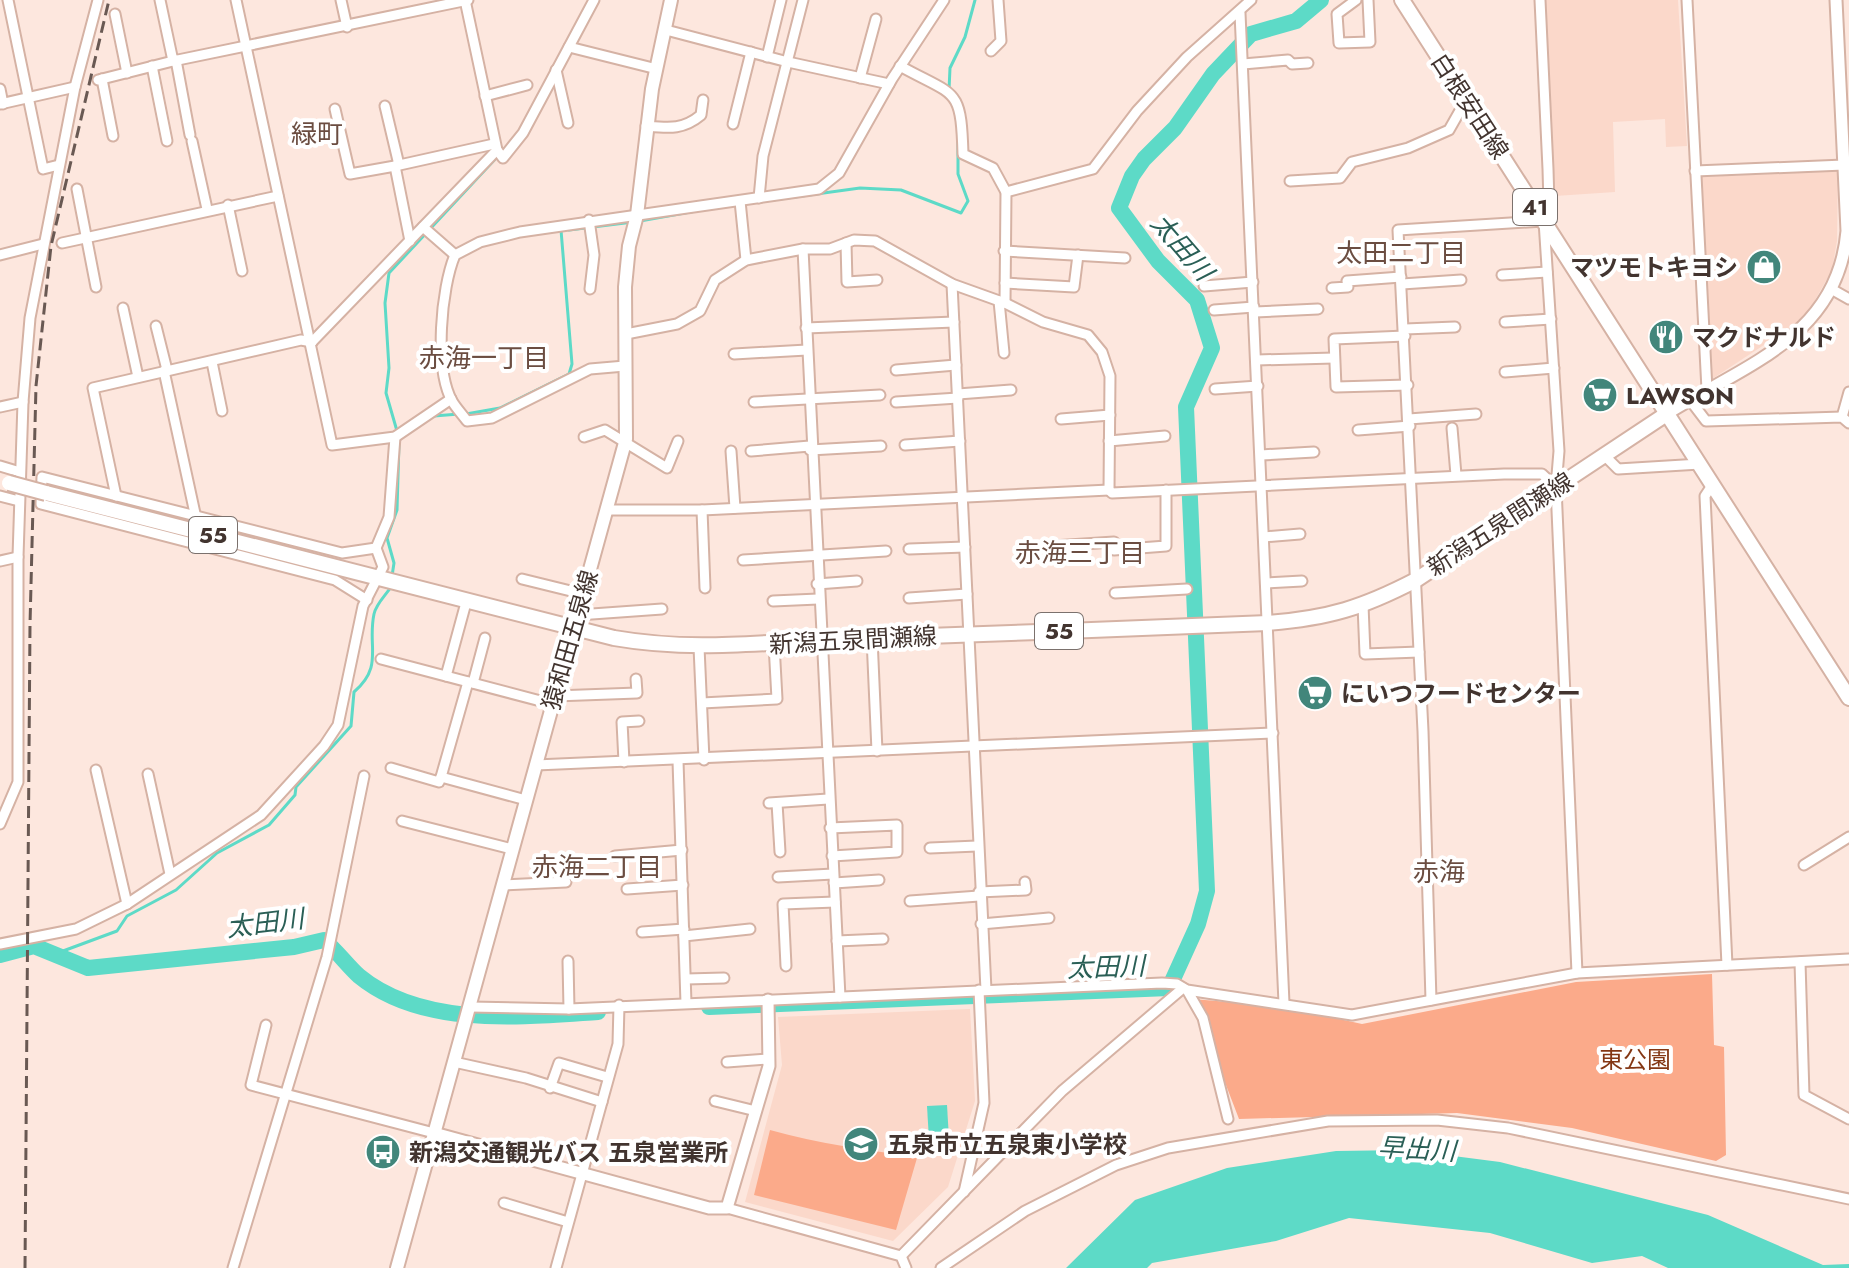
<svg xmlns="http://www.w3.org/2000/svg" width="1849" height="1268" font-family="Jost,'Noto Sans JP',sans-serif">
<rect width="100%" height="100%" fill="#fde7de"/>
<g fill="#fbd8ca">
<polygon points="1545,0 1678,0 1687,146 1666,147 1665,119 1613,122 1615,192 1555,196"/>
<polygon points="1838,171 1837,241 1832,270 1805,318 1712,379 1701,177"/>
<polygon points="970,1009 975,1101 948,1187 893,1241 745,1202 782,1065 778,1017"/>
</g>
<g fill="#fbaa8a">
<polygon points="1712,974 1714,1045 1724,1047 1726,1155 1716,1161 1572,1128 1457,1113 1239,1119 1193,999 1285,1007 1362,1024 1576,982"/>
<path d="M770,1130C818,1144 867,1149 917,1158L896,1230L754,1195Z"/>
</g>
<g fill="#5ddac7">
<polygon points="947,1105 949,1139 929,1140 927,1106"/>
<polygon points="1407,1150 1500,1162 1708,1215 1823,1265 1849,1264 1849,1268 1668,1268 1642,1256 1592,1263 1490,1233 1349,1218 1276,1241 1152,1263 1147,1268 1066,1268 1135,1200 1227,1168 1336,1151"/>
</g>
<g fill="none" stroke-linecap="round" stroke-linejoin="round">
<g stroke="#5ddac7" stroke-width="3">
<polyline points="949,90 950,68 965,37 975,0"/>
<polyline points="759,202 860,188 901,190 961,213 968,201 958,174 958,136"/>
<polyline points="640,221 696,211"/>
<polyline points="569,230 633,222"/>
<polyline points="466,414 500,408 569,374 572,364 561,230"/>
<polyline points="434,416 459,414"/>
<polyline points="397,431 386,393 389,368 385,303 389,273 498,156"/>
<polyline points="392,576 394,563 387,538 397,510 399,442"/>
<path d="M34,946L63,951L117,931L127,916L176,890L217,853L269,825L295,795L296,787L351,726L354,692C384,666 367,647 374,614C376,604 385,596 391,587"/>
</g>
<g stroke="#5ddac7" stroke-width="16">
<path d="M0,955L34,946L88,968L294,947L324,940C337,951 347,965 359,976C422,1028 522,1017 598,1012"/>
<polyline points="709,1007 1169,988 1198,924 1207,891 1186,407 1212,348 1197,300 1158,261 1119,208 1132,176 1144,159 1175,128 1213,74 1251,34 1296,21 1321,0"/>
</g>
<defs>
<g id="minor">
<polyline points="8,0 43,169 59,165"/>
<polyline points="160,0 173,61"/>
<polyline points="236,0 332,445 395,437 451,399"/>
<polyline points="341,0 347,27"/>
<polyline points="1356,0 1337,14 1339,43 1370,42 1368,0"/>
<polyline points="1540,0 1548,169 1549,204 1544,221 1559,451 1556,487 1577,973"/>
<polyline points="1687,0 1707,390"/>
<polyline points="1240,13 1284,1003"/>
<polyline points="115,14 127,73"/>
<polyline points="666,30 788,62 889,84"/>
<polyline points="569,47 657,69"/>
<polyline points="991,51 1001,41 998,0"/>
<polyline points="767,57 781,0"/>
<polyline points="176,60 190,135"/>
<polyline points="1243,64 1288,60 1292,64 1308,63"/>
<polyline points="152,66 167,141"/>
<path d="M900,66C956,97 961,86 963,154L993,168L1006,192L1005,303"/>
<polyline points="556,70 568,123"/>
<polyline points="860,78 876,19"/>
<polyline points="102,79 113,136"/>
<polyline points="98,80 173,61 468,0"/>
<polyline points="0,89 3,104"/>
<polyline points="485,96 527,85"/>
<polyline points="0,104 75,87"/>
<polyline points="385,106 399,165"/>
<polyline points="335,109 350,174 395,166"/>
<polyline points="733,124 751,52"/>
<path d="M646,126C669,128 683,130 701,115L703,100"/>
<polyline points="192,141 207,209"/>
<polyline points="497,150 503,158 523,133 594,0"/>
<polyline points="1695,171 1844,165"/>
<polyline points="1290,181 1340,178 1352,162 1408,148 1449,130 1466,100"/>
<polyline points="77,189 96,287"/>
<polyline points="1006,192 1093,169 1137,111 1187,57 1251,0"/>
<polyline points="759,198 763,156 803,0"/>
<polyline points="740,201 746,260"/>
<polyline points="228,205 242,271"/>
<polyline points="589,220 594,255 590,289"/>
<polyline points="423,227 455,255"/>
<polyline points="410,241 395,166 494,144"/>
<polyline points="62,243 278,196"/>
<polyline points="846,243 847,282 877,280"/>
<polyline points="803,249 840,997"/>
<polyline points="1004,251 1125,258"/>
<polyline points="0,255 43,244"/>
<polyline points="1502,275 1547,272"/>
<polyline points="1005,283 1074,287 1078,255"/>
<polyline points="952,284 986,990"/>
<polyline points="1402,284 1461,280"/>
<polyline points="1204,286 1253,282"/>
<polyline points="1332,288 1348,287 1347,281 1401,277"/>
<polyline points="1833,290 1849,299"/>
<polyline points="999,301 1004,353"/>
<polyline points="123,308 138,377"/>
<polyline points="1214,310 1254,307"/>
<polyline points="1255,312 1318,309"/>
<polyline points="1505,322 1551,319"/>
<polyline points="156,326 167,370"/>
<polyline points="806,328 954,322"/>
<polyline points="1405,329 1455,327"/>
<polyline points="626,334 677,324 700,311 715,280 746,260 803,249 830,249 854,240 875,241 952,284 1005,303 1043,322 1088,335 1102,352 1110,376 1109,490 1112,493 1504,474 1542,474 1556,487"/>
<polyline points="1405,336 1334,339 1336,387 1408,385"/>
<polyline points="312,342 497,150 465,0"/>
<polyline points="734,354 807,350"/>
<polyline points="1257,360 1334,358"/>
<polyline points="212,362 222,411"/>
<path d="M625,366L590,369L492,418L467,421C462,414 456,408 452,401C434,368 441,288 455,255L480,242L520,232L819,189L839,173L892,79L944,0"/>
<polyline points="896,370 956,365"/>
<polyline points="164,371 196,518"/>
<polyline points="1505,372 1554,368"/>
<polyline points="1215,389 1258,386"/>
<polyline points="958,394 1011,390"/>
<polyline points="1690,400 1706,421 1842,417 1849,423"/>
<polyline points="754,402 880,395"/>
<polyline points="896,402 958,398"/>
<polyline points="0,407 23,402"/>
<polyline points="1842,417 1849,392"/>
<polyline points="1061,419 1110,415"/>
<polyline points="1409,419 1476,414"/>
<polyline points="1452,428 1456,475"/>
<polyline points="1358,430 1410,426"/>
<polyline points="584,437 605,430 667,468 678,441"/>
<polyline points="1109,441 1165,436"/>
<polyline points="905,445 960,441"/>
<polyline points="810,450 881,446"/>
<polyline points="731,451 735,508"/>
<polyline points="751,451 810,446"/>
<polyline points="1261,455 1314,452"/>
<polyline points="1604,455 1618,469 1700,464"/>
<polyline points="0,466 20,472"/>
<polyline points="1713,484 1705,496 1727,965"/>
<polyline points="0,496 19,501"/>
<polyline points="116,496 93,388 301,340 312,342"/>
<polyline points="606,510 702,510 1109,490"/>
<polyline points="702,510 705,588"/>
<polyline points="1264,537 1300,534"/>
<polyline points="1038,547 1114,542"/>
<polyline points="909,549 965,547"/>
<polyline points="1114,550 1166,546 1166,490"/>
<polyline points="743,560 886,551"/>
<polyline points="0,561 18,557"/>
<polyline points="522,579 583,594"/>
<polyline points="1266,583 1302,581"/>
<polyline points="817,584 857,581"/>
<polyline points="1115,593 1187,589"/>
<polyline points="909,598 967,594"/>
<polyline points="367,600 335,580 41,504 42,477 342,553 376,548"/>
<polyline points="773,601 818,599"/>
<polyline points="1363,605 1365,654 1419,652"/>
<polyline points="578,615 662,609"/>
<polyline points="872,638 877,751"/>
<polyline points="699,647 704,760"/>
<polyline points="381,659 552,704"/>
<polyline points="446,676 467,599"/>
<polyline points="468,682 441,777 526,800"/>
<polyline points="473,683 485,638"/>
<polyline points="555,696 637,693 636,679"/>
<polyline points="702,703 777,699 774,644"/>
<polyline points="678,761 686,1003"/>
<polyline points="624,762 622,722 639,721"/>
<polyline points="536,765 1273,733"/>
<polyline points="391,768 439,782 441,777"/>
<polyline points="96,770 127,904"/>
<polyline points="148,774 170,874"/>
<polyline points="769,803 828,799"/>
<polyline points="777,803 780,852"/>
<polyline points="402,821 512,849"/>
<polyline points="0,824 18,782 18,557 23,402 30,318 75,87 98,0"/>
<polyline points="830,828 897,825 897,852 832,856"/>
<polyline points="930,848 977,846"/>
<polyline points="615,856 682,850"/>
<polyline points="1804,865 1849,837"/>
<polyline points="778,877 833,874"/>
<polyline points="834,883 879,880"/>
<polyline points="502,885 566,882"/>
<polyline points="627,889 683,885"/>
<polyline points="979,892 1026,890 1025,882"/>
<polyline points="910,901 979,896"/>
<polyline points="981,924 1049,918"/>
<polyline points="642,932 684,929"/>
<polyline points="684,936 750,929"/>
<polyline points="837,941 883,939"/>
<polyline points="0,944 76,929 127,904 261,815 324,746 338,725 363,606 383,567 376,548 389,517 395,437"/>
<polyline points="568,961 569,1009"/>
<polyline points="1800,962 1804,1095 1849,1119"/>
<polyline points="786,966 783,904 835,902"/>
<polyline points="686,979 724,978"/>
<polyline points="1187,990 1203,1018 1228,1119"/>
<polyline points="1431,1000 1423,731 1398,230 1544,221"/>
<polyline points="470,1007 569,1009 1162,983 1177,984 1187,990 1352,1015 1577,973 1849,959"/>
<polyline points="266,1025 251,1085 434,1133"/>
<polyline points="454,1062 526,1078 602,1102"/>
<polyline points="727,1062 769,1059"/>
<polyline points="550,1088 559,1063 607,1077"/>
<polyline points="715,1101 756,1111"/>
<polyline points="964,1192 984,1103 979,990"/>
<polyline points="504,1203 568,1222"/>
<polyline points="727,1208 901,1256 906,1268"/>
<polyline points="901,1256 1062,1091 1183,988"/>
<polyline points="233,1268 327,957 364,776"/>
<polyline points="556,1268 618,1044 619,1005"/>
<polyline points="941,1268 1025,1211 1116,1165 1168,1148 1328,1121 1437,1120 1508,1128 1849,1199"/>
</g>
<g id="tertiary">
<path d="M1668,413C1747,364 1838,336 1847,231L1836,0"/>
<polyline points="434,1133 709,1208 727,1208 769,1066 768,1000"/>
</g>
<polyline id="secondary" points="397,1268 626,439 625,287 629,246 637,215 652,89 671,0"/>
<g id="primary">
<polyline points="1402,0 1849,698"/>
<path d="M46,493L614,638C694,652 764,642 844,639C985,635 1127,628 1268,623C1329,618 1362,608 1416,580L1668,413"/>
</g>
</defs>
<use href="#minor" stroke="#d5b2a4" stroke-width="13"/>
<use href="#tertiary" stroke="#d5b2a4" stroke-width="15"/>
<use href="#secondary" stroke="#d5b2a4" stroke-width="16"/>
<use href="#primary" stroke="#d5b2a4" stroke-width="18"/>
<use href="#minor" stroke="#fff" stroke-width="9"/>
<use href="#tertiary" stroke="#fff" stroke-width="11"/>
<use href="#secondary" stroke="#fff" stroke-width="12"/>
<use href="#primary" stroke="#fff" stroke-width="14"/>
<polyline stroke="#695953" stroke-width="3" stroke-dasharray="12 6" stroke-linecap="butt" points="25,1268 30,625 36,386 51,246 109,0"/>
<defs>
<polyline id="primary-bridge" points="9,483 46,493"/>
</defs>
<use href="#primary-bridge" stroke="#d5b2a4" stroke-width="18" stroke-linecap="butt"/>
<use href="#primary-bridge" stroke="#fff" stroke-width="14"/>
</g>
<defs>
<symbol id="shop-disc" viewBox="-11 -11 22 22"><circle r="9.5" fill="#42867b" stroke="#fff"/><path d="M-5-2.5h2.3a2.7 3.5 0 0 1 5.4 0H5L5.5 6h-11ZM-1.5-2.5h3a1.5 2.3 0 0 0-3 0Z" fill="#fff"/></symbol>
<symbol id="restaurant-disc" viewBox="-11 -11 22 22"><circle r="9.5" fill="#42867b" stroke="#fff"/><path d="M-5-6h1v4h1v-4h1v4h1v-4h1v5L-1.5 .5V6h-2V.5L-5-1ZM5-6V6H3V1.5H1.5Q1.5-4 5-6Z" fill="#fff"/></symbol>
<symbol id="supermarket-disc" viewBox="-11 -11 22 22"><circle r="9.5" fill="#42867b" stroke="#fff"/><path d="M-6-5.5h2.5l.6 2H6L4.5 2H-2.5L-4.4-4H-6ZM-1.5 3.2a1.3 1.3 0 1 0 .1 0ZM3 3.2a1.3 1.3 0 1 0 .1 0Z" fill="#fff"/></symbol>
<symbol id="school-disc" viewBox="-11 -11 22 22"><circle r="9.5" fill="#42867b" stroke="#fff"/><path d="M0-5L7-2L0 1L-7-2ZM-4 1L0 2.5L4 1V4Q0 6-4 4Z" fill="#fff"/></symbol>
<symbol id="bus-disc" viewBox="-11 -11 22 22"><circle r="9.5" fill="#42867b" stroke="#fff"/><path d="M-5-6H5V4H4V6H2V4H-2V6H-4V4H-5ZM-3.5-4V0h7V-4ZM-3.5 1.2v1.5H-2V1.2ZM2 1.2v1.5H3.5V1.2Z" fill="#fff"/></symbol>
</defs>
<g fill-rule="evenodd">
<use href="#shop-disc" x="1744" y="247" width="40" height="40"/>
<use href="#restaurant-disc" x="1646" y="317" width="40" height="40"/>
<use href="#supermarket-disc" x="1580" y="375" width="40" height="40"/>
<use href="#supermarket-disc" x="1295" y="673" width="40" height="40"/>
<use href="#school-disc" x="841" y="1124" width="40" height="40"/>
<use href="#bus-disc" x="363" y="1132" width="40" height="40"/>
</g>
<g text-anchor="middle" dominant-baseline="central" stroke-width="8" stroke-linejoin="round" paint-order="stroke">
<g fill="#fff" stroke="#7b716d" stroke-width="2">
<rect x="1513" y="189" width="44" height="36" rx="6"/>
<rect x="189" y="517" width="48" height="36" rx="6"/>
<rect x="1035" y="613" width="48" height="36" rx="6"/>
</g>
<g font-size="22" font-weight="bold" fill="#42342f">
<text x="1535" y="207">41</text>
<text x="213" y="535">55</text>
<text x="1059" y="631">55</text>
</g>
<g font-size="24" fill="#42342f" stroke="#fff">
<text transform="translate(1470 106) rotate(57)">白根安田線</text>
<text transform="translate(1500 524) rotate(-33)">新潟五泉間瀬線</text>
<text transform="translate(570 640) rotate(-74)">猿和田五泉線</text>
<text transform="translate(853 640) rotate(-3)">新潟五泉間瀬線</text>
</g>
<g font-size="24" font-weight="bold" fill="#42342f" stroke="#fff" text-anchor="start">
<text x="1738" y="267" text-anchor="end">マツモトキヨシ</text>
<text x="1692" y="337">マクドナルド</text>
<text x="1626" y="395">LAWSON</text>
<text x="1341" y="693">にいつフードセンター</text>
<text x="887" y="1144">五泉市立五泉東小学校</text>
<text x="409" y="1152">新潟交通観光バス 五泉営業所</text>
</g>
<g font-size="24" fill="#843714" stroke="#fff">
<text x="1635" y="1059">東公園</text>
</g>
<g font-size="26" fill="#6b4d41" stroke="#fff">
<text x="317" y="134">緑町</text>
<text x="1401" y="253">太田二丁目</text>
<text x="484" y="358">赤海一丁目</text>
<text x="1080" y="553">赤海三丁目</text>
<text x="597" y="867">赤海二丁目</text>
<text x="1439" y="872">赤海</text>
</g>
<g font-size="26" font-style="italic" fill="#2a5f56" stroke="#fff">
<text transform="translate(1182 247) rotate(49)">太田川</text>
<text transform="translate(265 923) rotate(-7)">太田川</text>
<text transform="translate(1106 967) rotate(-2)">太田川</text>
<text transform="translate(1417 1149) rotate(3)">早出川</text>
</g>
</g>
</svg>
